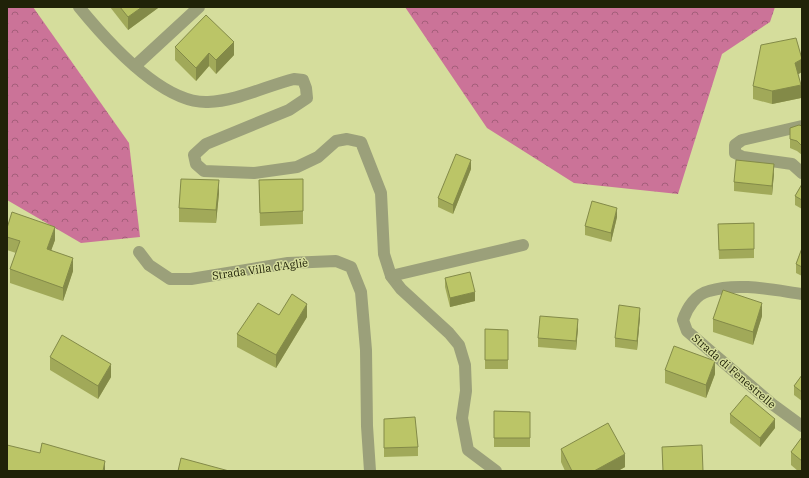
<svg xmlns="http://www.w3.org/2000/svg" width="809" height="478" font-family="'IBM Plex Serif',serif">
<defs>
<pattern id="forest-crowns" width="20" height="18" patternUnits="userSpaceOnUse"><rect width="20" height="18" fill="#cb7398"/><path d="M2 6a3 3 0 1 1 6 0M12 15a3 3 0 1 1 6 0" fill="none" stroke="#a45e7a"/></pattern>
</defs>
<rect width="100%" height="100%" fill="#d5dd9c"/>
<g fill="url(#forest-crowns)">
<polygon points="7,7 33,7 129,143 140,237 81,243 7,200"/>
<polygon points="405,7 775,7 770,22 722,54 678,194 574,183 487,128"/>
</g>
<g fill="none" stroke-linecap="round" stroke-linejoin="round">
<g stroke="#9ba07a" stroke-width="12">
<path d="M79,7C106,40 162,104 208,102C237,101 266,86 294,79L303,80L306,88L307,98L289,110L206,144L194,155L196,164L204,171L254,173L297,167L318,157L336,141L347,139L361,142L381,193L384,254L391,276L401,289L449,333L459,345L465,365L466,391L462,418L468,450L496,471"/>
<polyline points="135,66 199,7"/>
<polyline points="802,126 742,140 735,145 735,153 743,157 792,164 802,173"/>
<polyline points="139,252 149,265 170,279 191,279 288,263 336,261 351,267 361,292 366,350 367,426 370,471"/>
<polyline points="391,276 523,245"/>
<path d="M802,294C773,290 738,282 709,291C696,294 687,308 683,320L687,331L772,404L802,426"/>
</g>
</g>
<g fill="#a1a959">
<polygon points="110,7 158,7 158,8 128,30"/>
<polygon points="175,47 234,55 216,74 209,66 196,81 175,60"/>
<polygon points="802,72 798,74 801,98 772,104 753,99 753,86"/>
<polygon points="802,126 802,155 797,151 790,148 790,128"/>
<polygon points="471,169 453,214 438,207 438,198"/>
<polygon points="774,173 772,195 734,191 734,182"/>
<polygon points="303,179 303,224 260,226 259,180"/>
<polygon points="802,184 802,209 795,205 795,196"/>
<polygon points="219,193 216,223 179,222 179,208"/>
<polygon points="617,217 611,242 585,235 585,226"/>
<polygon points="754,223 754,258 719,259 718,224"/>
<polygon points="7,228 55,240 51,250 73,271 63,301 10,283 10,269 16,253 7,250"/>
<polygon points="802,248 802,276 796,273 796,264"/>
<polygon points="445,278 475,301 450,307 445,287"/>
<polygon points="279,315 307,317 276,368 237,347 237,334"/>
<polygon points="762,316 753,345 713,332 713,319"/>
<polygon points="640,317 637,350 615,347 615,338"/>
<polygon points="578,328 576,350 538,347 538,338"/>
<polygon points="485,329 508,330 508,369 485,369"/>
<polygon points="50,357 111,377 98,399 50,370"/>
<polygon points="665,370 715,374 706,398 665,383"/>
<polygon points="802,375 802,401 794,395 794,386"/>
<polygon points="494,411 530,412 530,447 494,447"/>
<polygon points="730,414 775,428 760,447 730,423"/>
<polygon points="384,419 418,447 418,456 384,457"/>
<polygon points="802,437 802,471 798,471 791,465 791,452"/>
<polygon points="561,449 625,467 618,471 565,471 561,462"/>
</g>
<g fill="#838a48">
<polygon points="142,7 158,7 158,8 128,30 128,17"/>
<polygon points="234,42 234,55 216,74 216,60"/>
<polygon points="209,53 209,66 196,81 196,68"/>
<polygon points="802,59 802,72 795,76 795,63"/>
<polygon points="801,85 801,98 772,104 772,91"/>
<polygon points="471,160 471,169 453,214 453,205"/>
<polygon points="774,164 774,173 772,195 772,186"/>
<polygon points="219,180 219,193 216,223 216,210"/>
<polygon points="617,208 617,217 611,242 611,233"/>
<polygon points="55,227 55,240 47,262 47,249"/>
<polygon points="73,258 73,271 63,301 63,288"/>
<polygon points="475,292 475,301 450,307 450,298"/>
<polygon points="762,303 762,316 753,345 753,332"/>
<polygon points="307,304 307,317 276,368 276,355"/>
<polygon points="640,308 640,317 637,350 637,341"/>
<polygon points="578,319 578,328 576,350 576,341"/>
<polygon points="715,361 715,374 706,398 706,385"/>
<polygon points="111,364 111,377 98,399 98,386"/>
<polygon points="775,419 775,428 760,447 760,438"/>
<polygon points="625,454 625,467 618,471 594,471"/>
<polygon points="105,461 105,471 103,471"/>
</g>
<g fill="#bbc567" stroke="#838a48">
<polygon points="120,7 142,7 128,17"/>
<polygon points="206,15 234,42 216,60 209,53 196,68 175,47"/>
<polygon points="796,38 802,59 795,63 801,85 772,91 753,86 761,45"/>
<polygon points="799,125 802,126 802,146 797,141 790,139 790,128"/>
<polygon points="456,154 471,160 453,205 438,198"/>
<polygon points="736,160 774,164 772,186 734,182"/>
<polygon points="181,179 219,180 216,210 179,208"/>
<polygon points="303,179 303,211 260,213 259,180"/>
<polygon points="802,184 802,200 795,196"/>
<polygon points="592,201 617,208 611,233 585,226"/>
<polygon points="12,212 55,227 47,249 73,258 63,288 10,269 20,241 7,237 7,228"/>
<polygon points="754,223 754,249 719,250 718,224"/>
<polygon points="802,248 802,267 796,264"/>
<polygon points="470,272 475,292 450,298 445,278"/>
<polygon points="723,290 762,303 753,332 713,319"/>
<polygon points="292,294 307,304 276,355 237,334 258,303 279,315"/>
<polygon points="619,305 640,308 637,341 615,338"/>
<polygon points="540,316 578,319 576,341 538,338"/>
<polygon points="485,329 508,330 508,360 485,360"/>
<polygon points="62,335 111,364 98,386 50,357"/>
<polygon points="674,346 715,361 706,385 665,370"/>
<polygon points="802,375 802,392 794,386"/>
<polygon points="746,395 775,419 760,438 730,414"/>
<polygon points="494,411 530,412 530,438 494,438"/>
<polygon points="415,417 418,447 384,448 384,419"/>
<polygon points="608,423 625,454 594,471 572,471 561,449"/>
<polygon points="802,437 802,461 791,452"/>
<polygon points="42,443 105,461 103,471 11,471 7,470 7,445 40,453"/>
<polygon points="702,445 703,471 663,471 662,447"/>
<polygon points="181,458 229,471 178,471"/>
</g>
<g text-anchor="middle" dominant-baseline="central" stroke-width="3" stroke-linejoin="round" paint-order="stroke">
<g font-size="11" fill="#202208" stroke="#d5dd9c">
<text transform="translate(260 269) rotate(-8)">Strada Villa d'Agliè</text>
<text transform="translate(734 371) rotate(41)">Strada di Fenestrelle</text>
</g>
</g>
<rect width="809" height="478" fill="none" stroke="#202208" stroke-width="16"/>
</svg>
